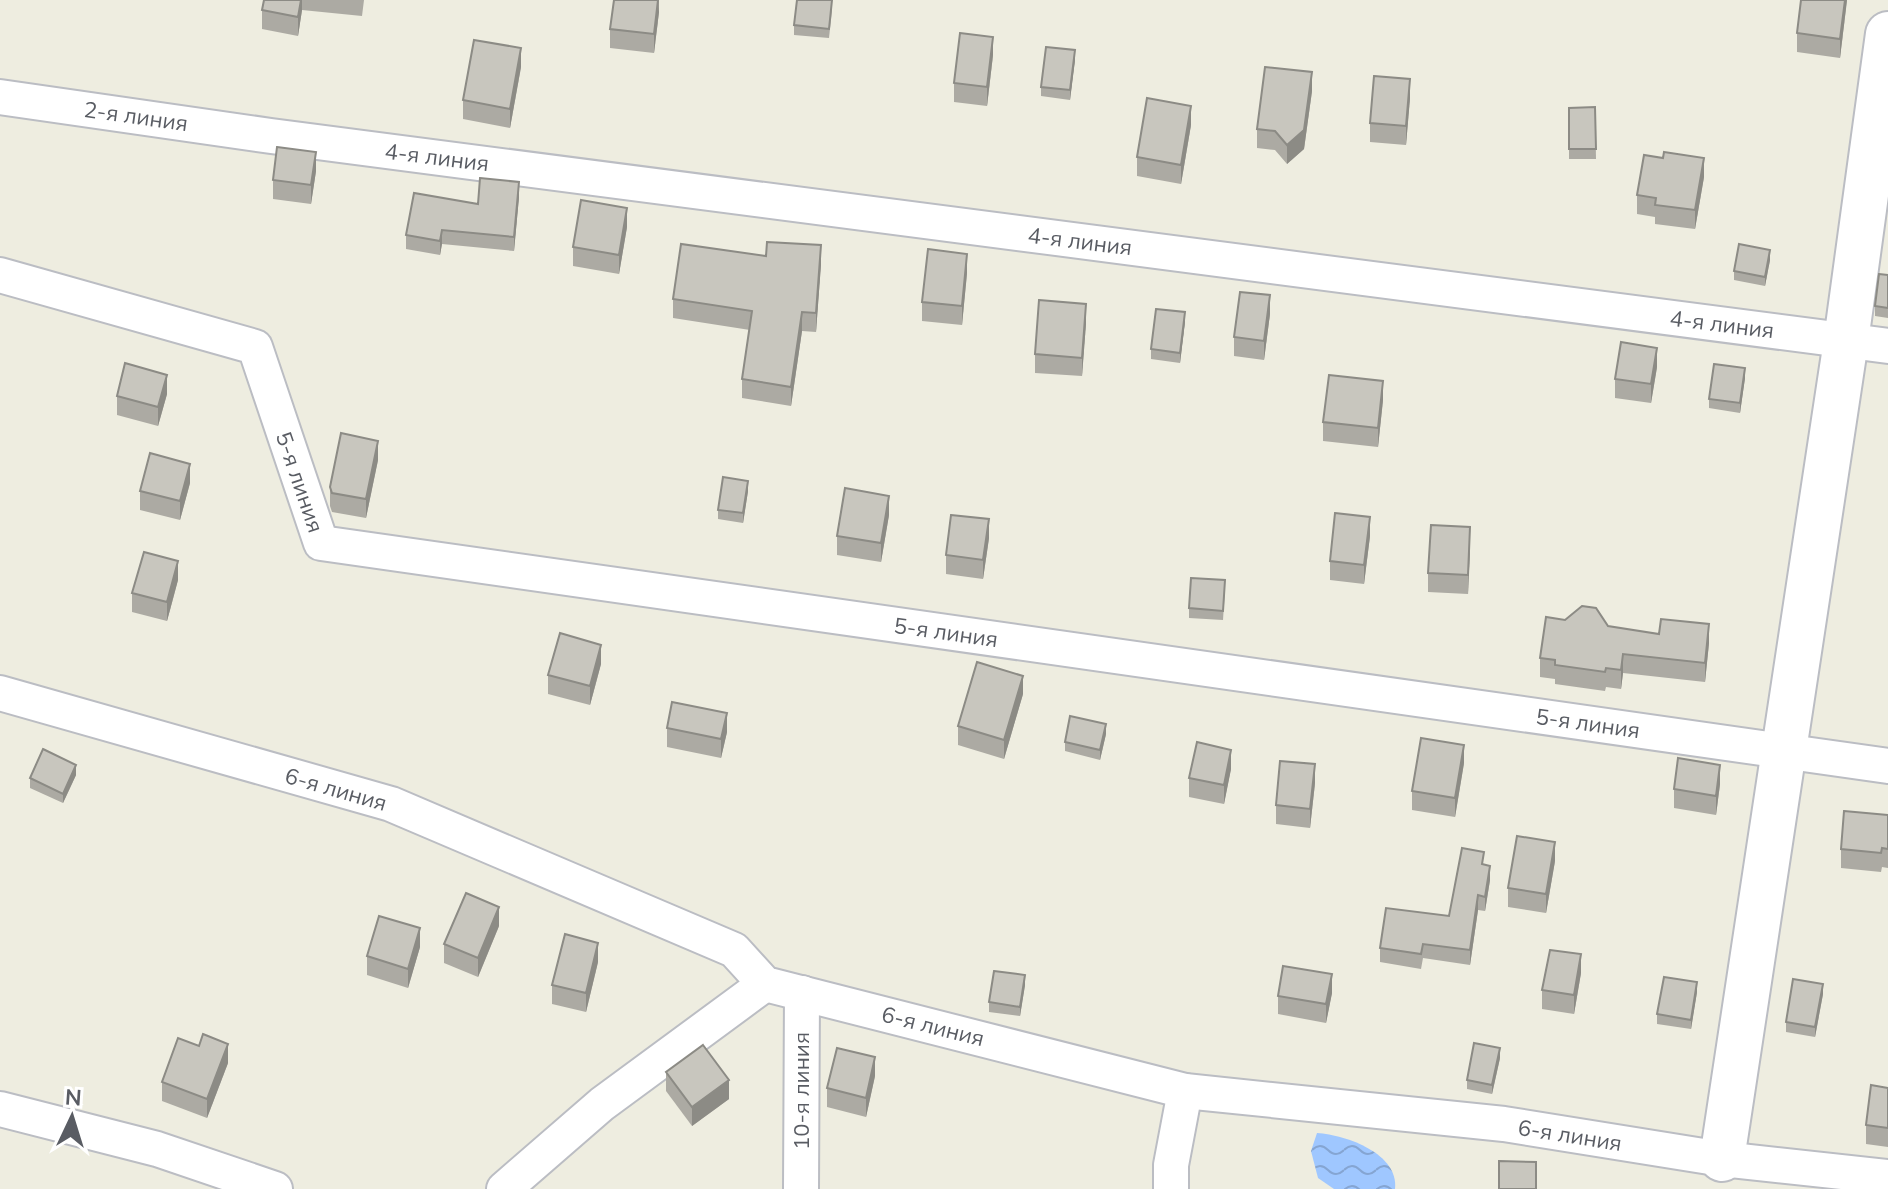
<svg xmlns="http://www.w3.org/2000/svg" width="1888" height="1189" font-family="Mulish,sans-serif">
<defs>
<pattern id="water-waves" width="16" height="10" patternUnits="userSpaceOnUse" patternTransform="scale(2)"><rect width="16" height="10" fill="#9fc7ff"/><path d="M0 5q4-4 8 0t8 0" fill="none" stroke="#85a5d2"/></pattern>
</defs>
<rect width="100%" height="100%" fill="#eeede0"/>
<path fill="url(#water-waves)" d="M1317,1133C1347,1135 1399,1154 1395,1189H1334L1318,1178L1311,1151Z"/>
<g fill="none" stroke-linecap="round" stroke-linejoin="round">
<defs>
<g id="minor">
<polyline points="0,97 271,136 1888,346"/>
<polyline points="0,275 255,347 321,543 1888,766"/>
<polyline points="0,693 391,804 734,950 765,984 1185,1091 1504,1124 1722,1159 1888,1177"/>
<polyline points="0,1109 157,1149 275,1189"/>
<polyline points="504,1189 602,1104 765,984"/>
<polyline points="801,1189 802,993"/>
<polyline points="1171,1189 1171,1165 1185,1091"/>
</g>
<polyline id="tertiary" points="1722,1159 1846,341 1888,34"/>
</defs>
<use href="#minor" stroke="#bbbdc3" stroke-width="38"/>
<use href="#tertiary" stroke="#bbbdc3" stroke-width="48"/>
<use href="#minor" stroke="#fff" stroke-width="34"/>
<use href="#tertiary" stroke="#fff" stroke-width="44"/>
</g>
<g fill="#acaaa3">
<polygon points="264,0 364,0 362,16 302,10 298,36 262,29 262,10"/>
<polygon points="659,0 659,12 654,53 610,48 610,29"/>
<polygon points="1847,0 1840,58 1797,52 1797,33"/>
<polygon points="832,10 829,38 794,35 794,25"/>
<polygon points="993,55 987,106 954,102 954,83"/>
<polygon points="1075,60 1070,100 1041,96 1041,87"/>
<polygon points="521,67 510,128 463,119 463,100"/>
<polygon points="1312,91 1304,149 1287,164 1275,150 1257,148 1257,129"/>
<polygon points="1410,98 1406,145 1370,142 1370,123"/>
<polygon points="1595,107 1596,159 1569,159 1569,108"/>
<polygon points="1191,125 1181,184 1137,176 1137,157"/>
<polygon points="316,171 311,204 273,199 273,180"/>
<polygon points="1704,177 1695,229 1655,224 1655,217 1637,214 1637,195"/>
<polygon points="519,197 514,251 442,244 440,255 406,249 406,235 478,204"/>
<polygon points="627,227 619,274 573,266 573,247"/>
<polygon points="1770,260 1765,286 1734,280 1734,271"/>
<polygon points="821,264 816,332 802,331 791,406 742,398 742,379 750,330 673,318 673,299"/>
<polygon points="967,273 962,325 922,321 922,302"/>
<polygon points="1888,275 1888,318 1875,316 1875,306"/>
<polygon points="1270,314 1264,360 1234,356 1234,337"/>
<polygon points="1185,322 1180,363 1151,359 1151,349"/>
<polygon points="1086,323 1082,376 1035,373 1035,354"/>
<polygon points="1657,367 1651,403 1615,398 1615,379"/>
<polygon points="1745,378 1740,413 1709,408 1709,399"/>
<polygon points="167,394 158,426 117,415 117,396"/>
<polygon points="1383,400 1378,447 1323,441 1323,422"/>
<polygon points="378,460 366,518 332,512 330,506 330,487"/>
<polygon points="190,483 180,520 140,510 140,491"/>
<polygon points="748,491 743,523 718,519 718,510"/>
<polygon points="889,515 881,562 837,555 837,536"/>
<polygon points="1370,536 1364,584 1330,580 1330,561"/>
<polygon points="989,538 983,579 946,574 946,555"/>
<polygon points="1470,546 1468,594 1428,592 1428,573"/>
<polygon points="178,580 167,621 132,612 132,593"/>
<polygon points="1225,590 1223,620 1189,618 1189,608"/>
<polygon points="1565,620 1709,643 1705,682 1623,673 1621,689 1606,687 1605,691 1555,684 1555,679 1540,677 1540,658"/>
<polygon points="601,664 590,705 548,694 548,675"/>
<polygon points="1023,694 1004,759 958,745 958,726"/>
<polygon points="667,728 727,732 721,758 667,747"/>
<polygon points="1106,734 1100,760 1065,751 1065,742"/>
<polygon points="1464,763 1455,817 1412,810 1412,791"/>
<polygon points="1231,769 1224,804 1189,797 1189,778"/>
<polygon points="76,775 63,803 30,788 30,778"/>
<polygon points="1315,783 1310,828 1276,824 1276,805"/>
<polygon points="1720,784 1716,815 1674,808 1674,789"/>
<polygon points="1888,815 1888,868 1882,867 1881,872 1841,868 1841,849"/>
<polygon points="1555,861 1546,913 1508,907 1508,888"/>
<polygon points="1484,865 1490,880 1485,911 1478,910 1470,965 1423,958 1421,969 1380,962 1380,948 1449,916"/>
<polygon points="499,926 478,977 444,963 444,944"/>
<polygon points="420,947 408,988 367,975 367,956"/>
<polygon points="598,962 586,1012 552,1004 552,985"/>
<polygon points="1581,973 1574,1014 1542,1009 1542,990"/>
<polygon points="1025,985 1020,1016 989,1012 989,1002"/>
<polygon points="1697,992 1691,1029 1657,1024 1657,1014"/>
<polygon points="1332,993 1326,1023 1278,1014 1278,996"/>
<polygon points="1823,994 1815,1037 1786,1032 1786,1022"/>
<polygon points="1500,1058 1492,1094 1467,1089 1467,1080"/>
<polygon points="228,1063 207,1118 162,1101 162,1082"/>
<polygon points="666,1072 729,1099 692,1126 666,1091"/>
<polygon points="875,1076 866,1117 827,1107 827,1088"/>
<polygon points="1888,1088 1888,1147 1866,1144 1866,1125"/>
</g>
<g fill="#8c8b85">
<polygon points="301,0 302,0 302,10 298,36 298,17"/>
<polygon points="658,0 659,12 654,53 654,34"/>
<polygon points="1845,0 1847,0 1840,58 1840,39"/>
<polygon points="993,37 993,55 987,106 987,87"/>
<polygon points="521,48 521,67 510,128 510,109"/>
<polygon points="1075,50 1075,60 1070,100 1070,90"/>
<polygon points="1312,72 1312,91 1304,149 1287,164 1287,145"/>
<polygon points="1410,79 1410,98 1406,145 1406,126"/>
<polygon points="1191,106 1191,125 1181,184 1181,165"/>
<polygon points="316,152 316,171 311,204 311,185"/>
<polygon points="1704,158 1704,177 1695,229 1695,210"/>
<polygon points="519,182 519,197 514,251 514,237"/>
<polygon points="627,208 627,227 619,274 619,255"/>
<polygon points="442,230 442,244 440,255 440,241"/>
<polygon points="821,245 821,264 816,332 816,313"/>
<polygon points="1770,250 1770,260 1765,286 1765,277"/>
<polygon points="967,254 967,273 962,325 962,306"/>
<polygon points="1270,295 1270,314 1264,360 1264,341"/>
<polygon points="1086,304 1086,323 1082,376 1082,358"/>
<polygon points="802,312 802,331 791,406 791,387"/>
<polygon points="1185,312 1185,322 1180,363 1180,353"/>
<polygon points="1657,348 1657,367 1651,403 1651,384"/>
<polygon points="1745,368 1745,378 1740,413 1740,403"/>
<polygon points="167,375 167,394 158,426 158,407"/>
<polygon points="1383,381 1383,400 1378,447 1378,428"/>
<polygon points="378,441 378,460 366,518 366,499"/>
<polygon points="190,464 190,483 180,520 180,501"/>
<polygon points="748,481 748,491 743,523 743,513"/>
<polygon points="889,496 889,515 881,562 881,543"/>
<polygon points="1370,517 1370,536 1364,584 1364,565"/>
<polygon points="989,519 989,538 983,579 983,560"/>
<polygon points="1470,527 1470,546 1468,594 1468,575"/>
<polygon points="178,561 178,580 167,621 167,602"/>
<polygon points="1709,624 1709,643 1705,682 1705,663"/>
<polygon points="601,645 601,664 590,705 590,686"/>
<polygon points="1623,654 1623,673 1621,689 1621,670"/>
<polygon points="1023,676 1023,694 1004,759 1004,740"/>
<polygon points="727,713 727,732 721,758 721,739"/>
<polygon points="1106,724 1106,734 1100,760 1100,750"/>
<polygon points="1464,745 1464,763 1455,817 1455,798"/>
<polygon points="1231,750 1231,769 1224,804 1224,785"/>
<polygon points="1315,764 1315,783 1310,828 1310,809"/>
<polygon points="76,765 76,775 63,803 63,794"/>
<polygon points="1720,765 1720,784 1716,815 1716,796"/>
<polygon points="1555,842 1555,861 1546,913 1546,894"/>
<polygon points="1490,866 1490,880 1485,911 1485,897"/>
<polygon points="1478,895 1478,910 1470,965 1470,950"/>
<polygon points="499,907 499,926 478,977 478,958"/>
<polygon points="420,928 420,947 408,988 408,969"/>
<polygon points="598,943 598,962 586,1012 586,993"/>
<polygon points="1581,954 1581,973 1574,1014 1574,995"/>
<polygon points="1332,974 1332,993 1326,1023 1326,1004"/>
<polygon points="1025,975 1025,985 1020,1016 1020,1007"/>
<polygon points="1697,982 1697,992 1691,1029 1691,1020"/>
<polygon points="1823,984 1823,994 1815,1037 1815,1027"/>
<polygon points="228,1044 228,1063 207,1118 207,1099"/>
<polygon points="1500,1048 1500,1058 1492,1094 1492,1085"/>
<polygon points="875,1057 875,1076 866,1117 866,1098"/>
<polygon points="729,1080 729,1099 692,1126 692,1107"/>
</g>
<g fill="#c8c6be" stroke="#8c8b85" stroke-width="2">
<polygon points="264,0 301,0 298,17 262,10"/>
<polygon points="614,0 658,0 654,34 610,29"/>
<polygon points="797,0 832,0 829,29 794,25"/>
<polygon points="1801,0 1845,0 1840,39 1797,33"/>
<polygon points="960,33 993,37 987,87 954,83"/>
<polygon points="474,40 521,48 510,109 463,100"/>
<polygon points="1046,47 1075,50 1070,90 1041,87"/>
<polygon points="1265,67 1312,72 1304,130 1287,145 1275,131 1257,129"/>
<polygon points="1374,76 1410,79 1406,126 1370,123"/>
<polygon points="1147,98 1191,106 1181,165 1137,157"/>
<polygon points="1595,107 1596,149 1569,149 1569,108"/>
<polygon points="277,147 316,152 311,185 273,180"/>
<polygon points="1664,152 1704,158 1695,210 1655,205 1656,198 1637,195 1644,155 1663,158"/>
<polygon points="480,178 519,182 514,237 442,230 440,241 406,235 414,193 478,204"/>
<polygon points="581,200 627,208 619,255 573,247"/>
<polygon points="767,242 821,245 816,313 802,312 791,387 742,379 752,311 673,299 681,244 766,256"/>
<polygon points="1739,244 1770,250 1765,277 1734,271"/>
<polygon points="928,249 967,254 962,306 922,302"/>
<polygon points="1879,274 1888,275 1888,308 1875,306"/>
<polygon points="1240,292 1270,295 1264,341 1234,337"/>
<polygon points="1039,300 1086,304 1082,358 1035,354"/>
<polygon points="1156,309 1185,312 1180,353 1151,349"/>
<polygon points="1621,342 1657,348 1651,384 1615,379"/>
<polygon points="125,363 167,375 158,407 117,396"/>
<polygon points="1714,364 1745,368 1740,403 1709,399"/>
<polygon points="1329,375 1383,381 1378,428 1323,422"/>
<polygon points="341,433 378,441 366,499 332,493 330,487"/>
<polygon points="150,453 190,464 180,501 140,491"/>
<polygon points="723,477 748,481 743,513 718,510"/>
<polygon points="845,488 889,496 881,543 837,536"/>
<polygon points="1335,513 1370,517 1364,565 1330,561"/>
<polygon points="951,515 989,519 983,560 946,555"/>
<polygon points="1431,525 1470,527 1468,575 1428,573"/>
<polygon points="144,552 178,561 167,602 132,593"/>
<polygon points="1191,578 1225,580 1223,611 1189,608"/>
<polygon points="1582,606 1596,608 1608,626 1659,634 1661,619 1709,624 1705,663 1623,654 1621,670 1606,668 1605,672 1555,665 1555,660 1540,658 1546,617 1565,620"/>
<polygon points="560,633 601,645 590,686 548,675"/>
<polygon points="977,662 1023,676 1004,740 958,726"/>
<polygon points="672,702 727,713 721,739 667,728"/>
<polygon points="1070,716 1106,724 1100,750 1065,742"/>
<polygon points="1421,738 1464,745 1455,798 1412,791"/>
<polygon points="1197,742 1231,750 1224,785 1189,778"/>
<polygon points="43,749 76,765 63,794 30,778"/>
<polygon points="1678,758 1720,765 1716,796 1674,789"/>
<polygon points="1280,761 1315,764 1310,809 1276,805"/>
<polygon points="1844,811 1888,815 1888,849 1882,848 1881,853 1841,849"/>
<polygon points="1517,836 1555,842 1546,894 1508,888"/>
<polygon points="1462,848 1484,852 1482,864 1490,866 1485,897 1478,895 1470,950 1423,944 1421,954 1380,948 1386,908 1449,916"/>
<polygon points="466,893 499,907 478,958 444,944"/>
<polygon points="379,916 420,928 408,969 367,956"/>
<polygon points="565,934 598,943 586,993 552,985"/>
<polygon points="1550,950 1581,954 1574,995 1542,990"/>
<polygon points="1283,966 1332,974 1326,1004 1278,996"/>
<polygon points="994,971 1025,975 1020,1007 989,1002"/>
<polygon points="1664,977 1697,982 1691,1020 1657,1014"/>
<polygon points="1793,979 1823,984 1815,1027 1786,1022"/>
<polygon points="203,1034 228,1044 207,1099 162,1082 178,1038 199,1046"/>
<polygon points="1474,1043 1500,1048 1492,1085 1467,1080"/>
<polygon points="703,1045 729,1080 692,1107 666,1072"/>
<polygon points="837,1048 875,1057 866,1098 827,1088"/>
<polygon points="1871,1085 1888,1088 1888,1128 1866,1125"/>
<polygon points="1499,1161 1536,1162 1536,1189 1499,1189"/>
</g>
<g text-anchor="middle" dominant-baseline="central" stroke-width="8" stroke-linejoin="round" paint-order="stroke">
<g font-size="22" fill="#595c63" stroke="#fff">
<text transform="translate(136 116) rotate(8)">2-я линия</text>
<text transform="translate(437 157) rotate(7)">4-я линия</text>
<text transform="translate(1080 241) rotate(7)">4-я линия</text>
<text transform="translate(1722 324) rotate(7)">4-я линия</text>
<text transform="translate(300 482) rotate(71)">5-я линия</text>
<text transform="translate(946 632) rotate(8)">5-я линия</text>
<text transform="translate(1588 723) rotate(8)">5-я линия</text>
<text transform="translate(336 789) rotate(16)">6-я линия</text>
<text transform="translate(933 1026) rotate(14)">6-я линия</text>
<text transform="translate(801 1091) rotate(-90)">10-я линия</text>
<text transform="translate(1570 1135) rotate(9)">6-я линия</text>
</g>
</g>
<g transform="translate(72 1117) rotate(4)" stroke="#ffffff" stroke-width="6" paint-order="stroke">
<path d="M0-6L14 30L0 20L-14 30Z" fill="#595c63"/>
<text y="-12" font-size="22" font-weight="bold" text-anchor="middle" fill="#595c63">N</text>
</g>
</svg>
